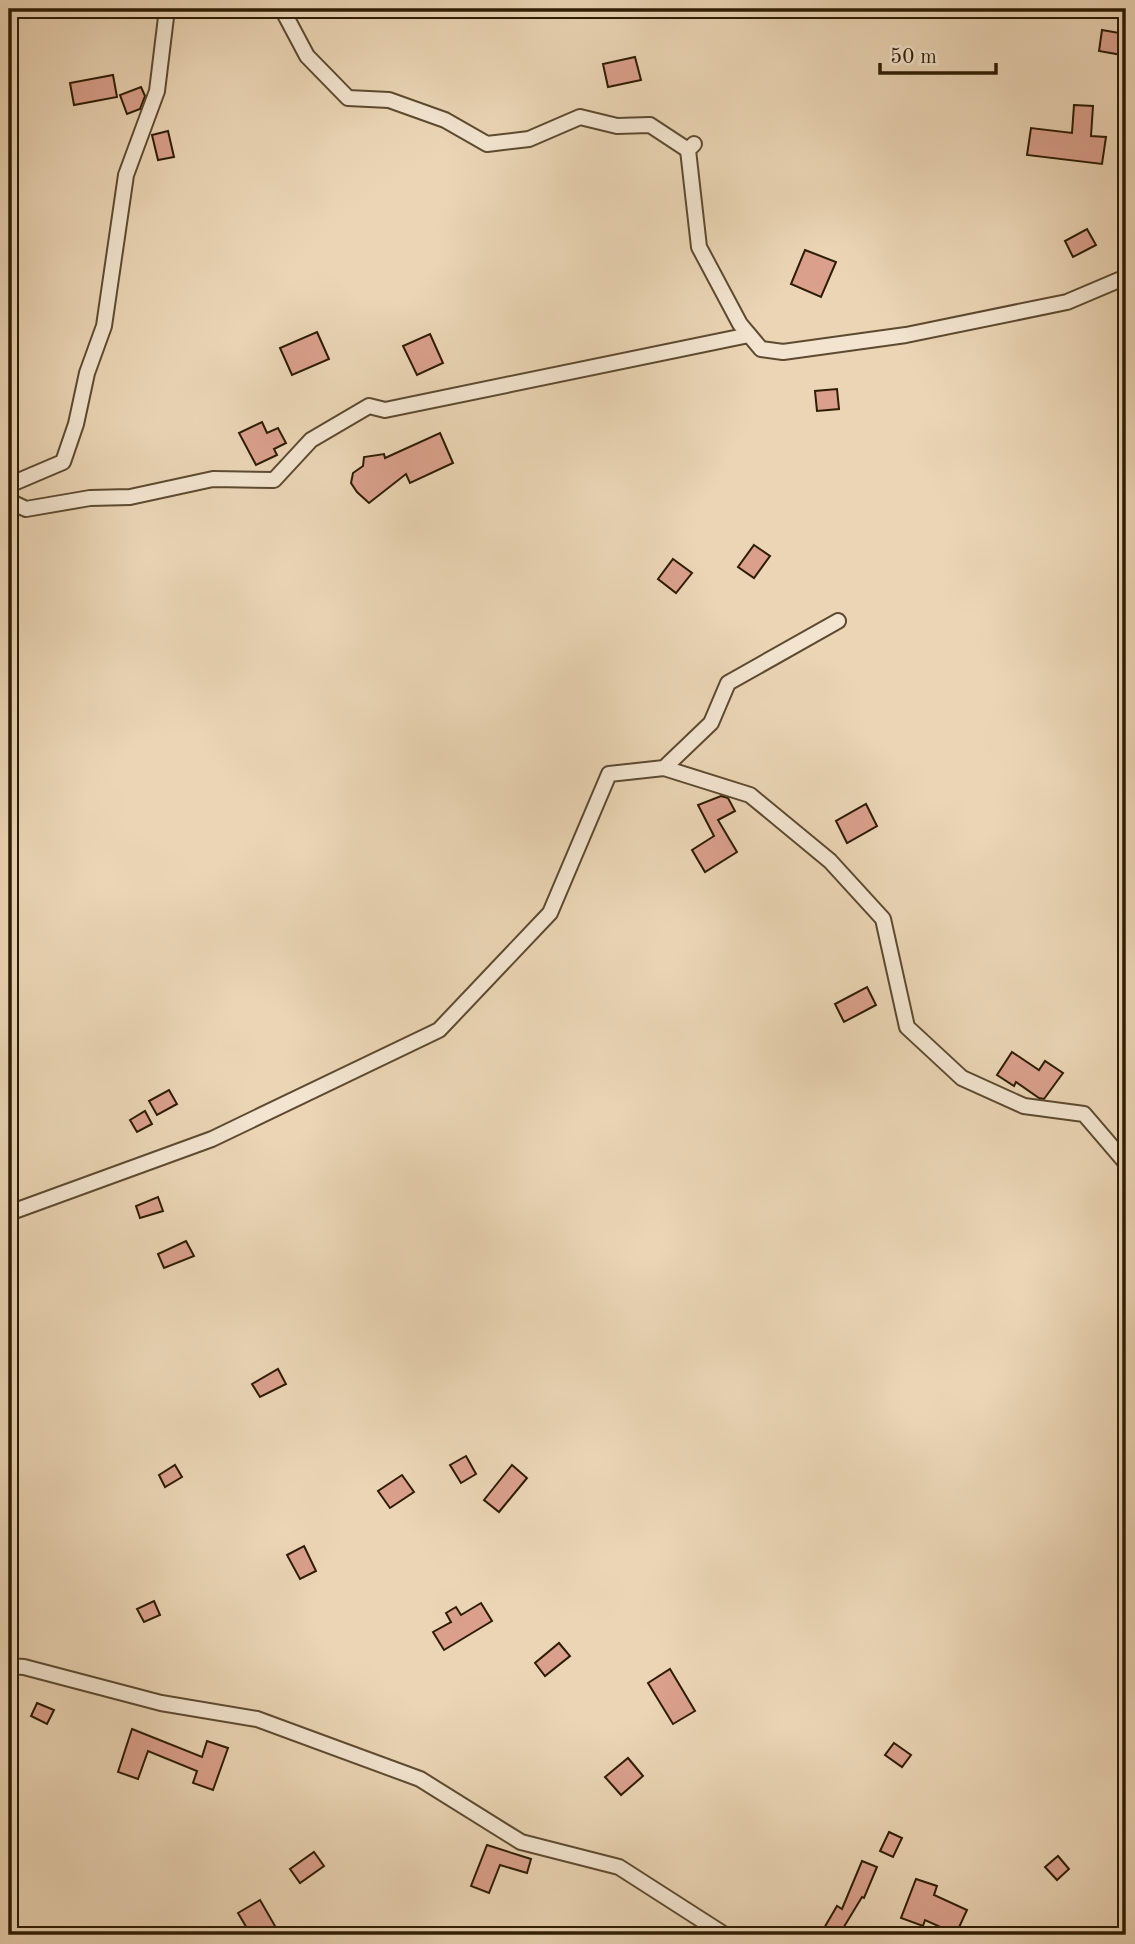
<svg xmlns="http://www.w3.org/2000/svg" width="1135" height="1944" font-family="'Old Standard TT',serif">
<rect width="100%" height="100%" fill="#ebd5b5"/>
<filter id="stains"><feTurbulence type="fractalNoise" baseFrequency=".00286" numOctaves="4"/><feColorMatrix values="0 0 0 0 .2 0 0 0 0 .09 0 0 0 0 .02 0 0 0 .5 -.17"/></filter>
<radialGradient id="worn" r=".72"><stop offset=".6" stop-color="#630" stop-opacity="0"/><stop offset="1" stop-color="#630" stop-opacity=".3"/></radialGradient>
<g fill="#daa08c" stroke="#2e1c03" stroke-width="2">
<polygon points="1102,30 1125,34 1122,55 1099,51"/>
<polygon points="635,57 641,80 608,87 603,64"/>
<polygon points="113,75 117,97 74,105 70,83"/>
<polygon points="141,87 145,96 140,109 127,114 120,95"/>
<polygon points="1074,105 1093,106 1091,136 1106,137 1102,164 1027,155 1031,128 1072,133"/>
<polygon points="168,131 174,157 158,160 152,135"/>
<polygon points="1087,229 1096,245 1073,257 1065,241"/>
<polygon points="805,250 836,262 821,297 791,284"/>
<polygon points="317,332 329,359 292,375 280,348"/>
<polygon points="430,334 443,363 417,375 403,346"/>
<polygon points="837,389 839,409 817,411 815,391"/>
<polygon points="262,422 267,433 278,428 286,443 274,449 277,455 256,465 239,433"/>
<polygon points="440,433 453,463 410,483 406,474 369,503 357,492 351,483 353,473 363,466 364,457 384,454 385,458"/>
<polygon points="754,545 770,556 754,578 738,567"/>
<polygon points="673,559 692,573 676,593 658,579"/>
<polygon points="721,796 728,798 735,811 718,820 737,852 705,872 692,850 714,836 698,805"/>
<polygon points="866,804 877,826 847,843 836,821"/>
<polygon points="867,987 876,1005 844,1022 835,1004"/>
<polygon points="1012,1052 1039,1070 1045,1061 1063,1073 1044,1099 1039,1098 1016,1082 1014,1086 997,1075"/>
<polygon points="169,1090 177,1104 157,1115 149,1101"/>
<polygon points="145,1111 152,1124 137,1132 130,1120"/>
<polygon points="158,1197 163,1211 140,1218 136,1206"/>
<polygon points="186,1241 194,1256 164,1268 158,1254"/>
<polygon points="278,1369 286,1384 260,1397 252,1384"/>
<polygon points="466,1456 476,1474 461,1483 450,1465"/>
<polygon points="175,1465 182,1477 165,1487 159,1475"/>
<polygon points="512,1465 527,1478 499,1512 484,1500"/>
<polygon points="402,1475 414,1492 390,1508 378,1491"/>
<polygon points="304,1546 316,1571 300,1579 287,1555"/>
<polygon points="154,1601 160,1615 144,1622 137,1609"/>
<polygon points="481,1603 492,1621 444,1650 433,1632 451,1622 446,1613 456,1607 461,1615"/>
<polygon points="559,1643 570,1656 545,1676 535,1663"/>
<polygon points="670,1669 695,1711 673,1724 648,1683"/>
<polygon points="37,1703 54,1710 47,1724 31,1716"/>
<polygon points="132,1729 202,1757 207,1741 228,1748 213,1790 193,1783 197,1771 148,1751 138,1779 118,1772"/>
<polygon points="894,1743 911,1755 902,1767 885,1755"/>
<polygon points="628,1758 643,1776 621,1795 605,1777"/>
<polygon points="889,1832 902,1838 893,1857 880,1851"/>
<polygon points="487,1845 531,1859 527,1873 500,1865 489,1893 471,1886"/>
<polygon points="314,1852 324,1866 300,1883 290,1869"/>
<polygon points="1058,1856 1069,1869 1057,1880 1045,1867"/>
<polygon points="862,1861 877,1867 864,1898 862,1897 839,1935 820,1935 837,1906 842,1909"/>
<polygon points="916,1879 937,1886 934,1895 967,1910 956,1934 925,1920 923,1926 901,1918"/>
<polygon points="260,1900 275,1926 259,1935 251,1935 238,1913"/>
</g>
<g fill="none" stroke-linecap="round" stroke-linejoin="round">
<defs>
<g id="street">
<polyline points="282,9 307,56 348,98 389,100 445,120 487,144 529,139 580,117 617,126 650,125 688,150"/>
<polyline points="694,144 688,150 699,247 740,324 761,349 783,352 906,335 1067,302 1126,277"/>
<polyline points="9,485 63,462 76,424 87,373 104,326 126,175 157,91 167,9"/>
<polyline points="9,501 26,509 90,498 130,497 213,479 274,480 311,440 369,406 385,410 749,335"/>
<polyline points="664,768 750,795 830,861 883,919 907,1027 962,1078 1024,1106 1084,1114 1126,1163"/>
<polyline points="9,1213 212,1139 439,1030 550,913 609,774 664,768 711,723 728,683 838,621"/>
<polyline points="9,1666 24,1667 161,1703 257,1719 420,1779 521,1842 619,1867 725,1935"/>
</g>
</defs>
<use href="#street" stroke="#5d4a30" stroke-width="18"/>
<use href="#street" stroke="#f2e4cf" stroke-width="14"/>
</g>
<rect width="1135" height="1944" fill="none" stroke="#ebd5b5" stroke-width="35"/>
<rect x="10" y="10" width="1114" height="1923" fill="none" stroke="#2e1c03" stroke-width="3.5"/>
<rect x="18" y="18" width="1100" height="1909" fill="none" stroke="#2e1c03" stroke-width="2"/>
<path d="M880 63v10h116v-10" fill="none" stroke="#2e1c03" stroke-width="3.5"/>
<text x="890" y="63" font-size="21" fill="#2e1c03" stroke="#f2e4cf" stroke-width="5" paint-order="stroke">50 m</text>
<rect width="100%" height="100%" filter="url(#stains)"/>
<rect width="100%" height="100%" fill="url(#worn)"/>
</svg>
